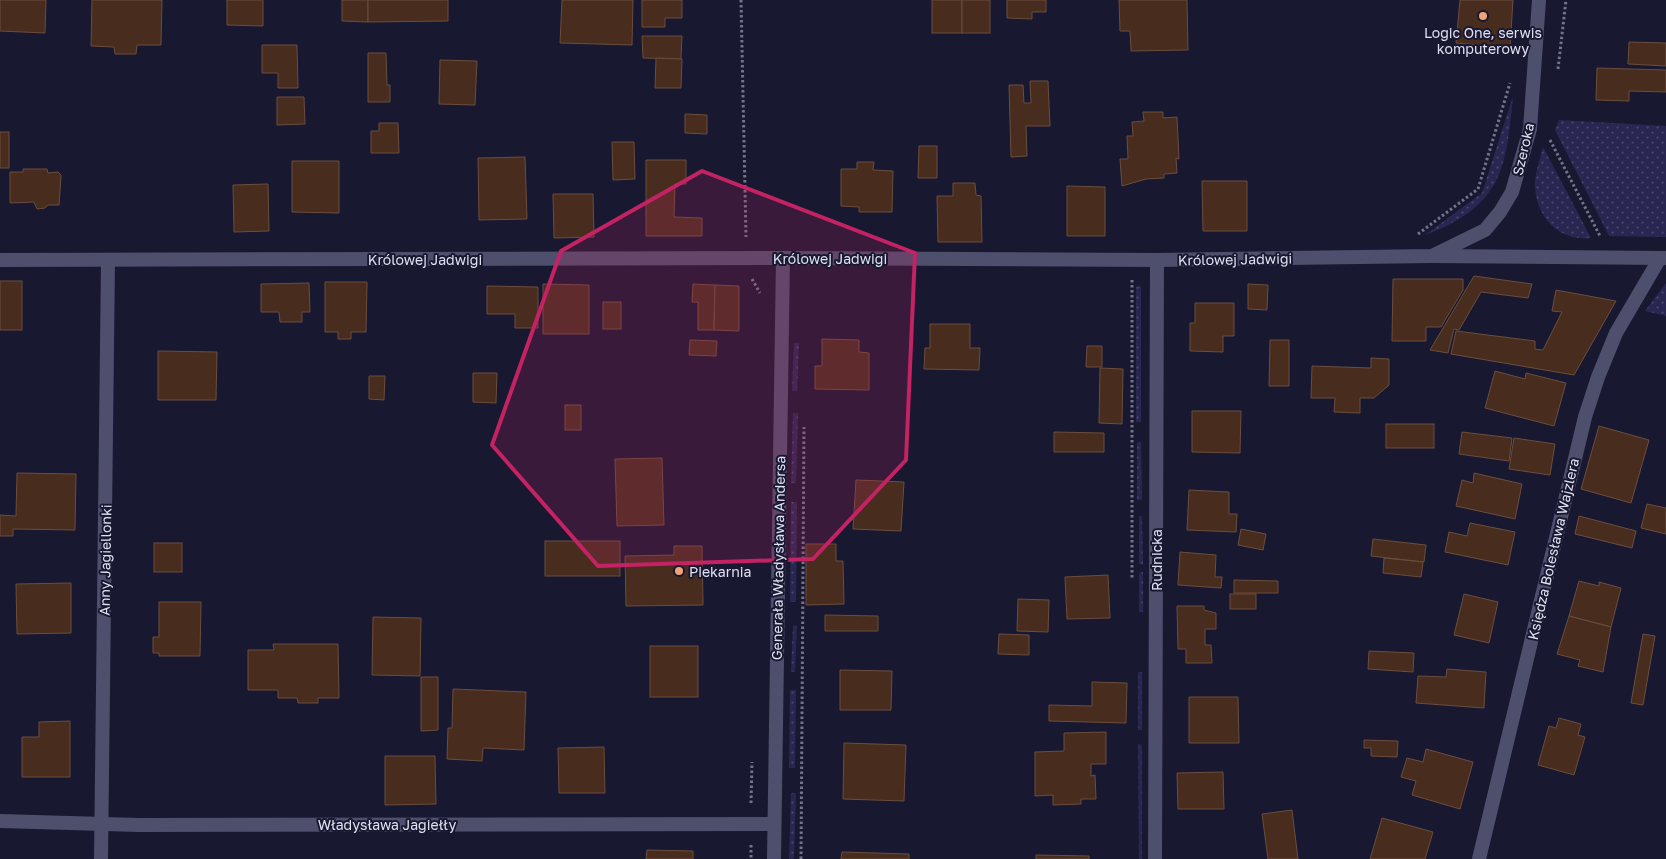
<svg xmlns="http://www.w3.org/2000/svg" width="1666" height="859" font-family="'Golos Text',sans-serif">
<defs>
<pattern id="grass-dots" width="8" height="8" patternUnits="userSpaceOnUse" patternTransform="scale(1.25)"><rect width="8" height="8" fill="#292752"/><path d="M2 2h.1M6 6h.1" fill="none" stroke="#48466b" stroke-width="1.8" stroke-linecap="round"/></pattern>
</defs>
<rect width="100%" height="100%" fill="#181831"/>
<g fill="url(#grass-dots)">
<path d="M1513,96C1506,170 1502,206 1425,235L1482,193Z"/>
<polygon points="1559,120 1666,126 1666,237 1609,236 1555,130"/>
<path d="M1543,147L1591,238C1558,242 1534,215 1535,182C1536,170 1540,159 1543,147Z"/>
<polygon points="1666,283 1666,316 1645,311"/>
<polygon points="1141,286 1141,422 1136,422 1136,287"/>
<polygon points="794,343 799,343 797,391 792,391"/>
<polygon points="793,413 798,413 796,483 791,483"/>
<polygon points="1137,442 1141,442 1142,500 1137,500"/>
<polygon points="791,502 797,502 796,602 790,602"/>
<polygon points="1139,516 1142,516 1143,565 1139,564"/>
<polygon points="1143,572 1143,612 1139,612 1139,573"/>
<polygon points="793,625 797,626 795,672 791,672"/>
<rect x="1138" y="672" width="4" height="58"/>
<polygon points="790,690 796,690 795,768 789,768"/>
<polygon points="1138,744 1142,745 1142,859 1139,859"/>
<polygon points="791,793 796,793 794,859 789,859"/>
</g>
<g fill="#482d1e" stroke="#6b4d3e">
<polygon points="0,0 46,0 45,33 0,31"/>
<polygon points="92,0 162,0 161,45 137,45 136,54 115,54 114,47 91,46"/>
<polygon points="227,0 263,0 263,26 227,25"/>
<polygon points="342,0 368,0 368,22 342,21"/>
<polygon points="368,0 448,0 448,21 368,22"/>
<polygon points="562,0 633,0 632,45 560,43"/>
<polygon points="642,0 682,0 682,18 665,18 665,27 642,27"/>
<rect x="932" y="0" width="30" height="33"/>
<rect x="962" y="0" width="28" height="33"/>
<polygon points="1007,0 1046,0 1046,12 1032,12 1032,19 1007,18"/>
<polygon points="1119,0 1187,0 1188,50 1131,51 1130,31 1120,31"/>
<polygon points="1460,0 1513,0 1510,48 1456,43"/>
<polygon points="642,36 682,36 681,59 643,58"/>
<polygon points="1629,42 1666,43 1666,66 1628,64"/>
<polygon points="262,45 297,45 298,88 278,88 278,73 262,73"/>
<polygon points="368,53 386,53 387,85 390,85 390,102 368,102"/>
<polygon points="656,58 682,59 681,88 655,88"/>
<polygon points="440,60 477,61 475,105 439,104"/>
<polygon points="1597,68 1666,70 1666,92 1629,91 1629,101 1596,100"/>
<polygon points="1030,81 1048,81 1050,126 1026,126 1027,156 1011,157 1009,85 1023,85 1024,103 1031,103"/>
<polygon points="277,97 304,97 305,124 277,125"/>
<polygon points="1143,112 1163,112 1163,118 1177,117 1179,159 1176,158 1177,173 1164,174 1164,178 1146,179 1122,186 1120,159 1128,159 1127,136 1133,136 1132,122 1144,121"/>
<polygon points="685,114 707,115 707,134 685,133"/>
<polygon points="379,123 398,123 399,153 371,153 371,131 379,131"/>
<rect x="0" y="132" width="9" height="36"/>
<polygon points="612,142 634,142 635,179 613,180"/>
<polygon points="919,146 937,146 937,178 918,178"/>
<polygon points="525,157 527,219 479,220 478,158"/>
<polygon points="646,160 686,160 686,184 675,184 674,217 702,218 702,236 646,236"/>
<polygon points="292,161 339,161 339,213 292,212"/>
<polygon points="857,162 874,162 873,170 893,171 892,212 859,212 859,207 841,206 841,169 857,169"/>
<polygon points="23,169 47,169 48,173 58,172 61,175 59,205 48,205 45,208 37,209 34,202 10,203 10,172 23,172"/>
<polygon points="1202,181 1247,181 1247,231 1203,231"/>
<polygon points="953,183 975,183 976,195 981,196 982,242 938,242 937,196 953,196"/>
<polygon points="268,184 269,231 234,232 233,185"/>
<polygon points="1067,186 1105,187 1105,236 1067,236"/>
<polygon points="553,194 593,194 594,237 554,238"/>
<polygon points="1474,276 1532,284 1528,298 1481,292 1459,330 1454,329 1448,353 1430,350"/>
<polygon points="1393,279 1463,279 1463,290 1441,327 1426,327 1426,341 1392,341"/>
<rect x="0" y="281" width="22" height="49"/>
<polygon points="325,282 367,282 366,332 351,332 351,339 338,339 338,332 325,332"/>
<polygon points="309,283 310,312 302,312 302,322 280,322 279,312 261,312 261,284"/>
<polygon points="543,284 589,285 589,334 543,334"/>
<polygon points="693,284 715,285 714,330 698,330 698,302 692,302"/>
<polygon points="1248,284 1268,285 1267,310 1248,309"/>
<polygon points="715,285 739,286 739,331 714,330"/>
<polygon points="487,286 538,287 538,328 515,328 515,314 487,314"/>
<polygon points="1556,290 1616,301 1574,375 1451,354 1456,331 1535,341 1535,349 1543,350 1562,312 1552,311"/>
<rect x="603" y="302" width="18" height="27"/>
<polygon points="1195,303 1234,303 1234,336 1223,336 1223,352 1190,351 1190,323 1195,323"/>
<polygon points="930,324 970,324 970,348 980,348 979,370 924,369 925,348 930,348"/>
<polygon points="822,339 859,340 859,352 869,353 869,390 815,389 815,366 822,366"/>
<polygon points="690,340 717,341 716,356 689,355"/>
<polygon points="1270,340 1289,340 1289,386 1269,386"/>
<polygon points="1087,346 1102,346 1102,367 1086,367"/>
<polygon points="158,351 217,352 216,400 158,400"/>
<polygon points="1371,358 1389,359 1389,385 1374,398 1360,398 1360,413 1334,412 1335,398 1311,398 1312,366 1371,368"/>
<polygon points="1100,368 1123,369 1122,424 1099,423"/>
<polygon points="1495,371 1525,379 1526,373 1566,383 1554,426 1485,408"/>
<polygon points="473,373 497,373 496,403 473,402"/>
<polygon points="369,376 385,376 384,400 369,399"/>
<rect x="565" y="405" width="16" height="25"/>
<polygon points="1192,411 1241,411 1240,453 1192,452"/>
<rect x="1386" y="424" width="48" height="24"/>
<polygon points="1599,426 1649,440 1631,503 1581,489"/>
<polygon points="1054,432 1104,433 1104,452 1054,452"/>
<polygon points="1462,432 1512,438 1509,461 1459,454"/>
<polygon points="1514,438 1555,444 1550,475 1509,469"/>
<polygon points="662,458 664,525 617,526 615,459"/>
<polygon points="17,473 76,474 75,530 13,529 13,536 0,536 0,515 16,516"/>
<polygon points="1474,473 1522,484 1515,519 1456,506 1462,480 1473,483"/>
<polygon points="856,480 904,482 901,531 853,529"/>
<polygon points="1189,490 1229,492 1229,514 1237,514 1236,532 1187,530"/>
<polygon points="1647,504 1666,508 1666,534 1641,528"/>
<polygon points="1579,516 1636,531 1632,548 1575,534"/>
<polygon points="1470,523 1515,532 1508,565 1445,552 1449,532 1467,536"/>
<polygon points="1241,529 1266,534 1263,550 1238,545"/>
<polygon points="1373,539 1426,545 1424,562 1371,556"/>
<rect x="545" y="541" width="75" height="35"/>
<rect x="154" y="543" width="28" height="29"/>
<polygon points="806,544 836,544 836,561 843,561 844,604 806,605"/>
<polygon points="674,546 702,546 703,605 626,606 625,556 674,555"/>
<polygon points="1180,552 1216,555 1215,577 1222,577 1221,588 1178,585"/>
<polygon points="1384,558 1423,562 1421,577 1383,573"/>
<polygon points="1108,575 1110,618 1067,619 1065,577"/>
<polygon points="1234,580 1278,581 1278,593 1234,593"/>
<polygon points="1579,581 1599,586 1599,582 1621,588 1611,627 1569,616"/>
<polygon points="71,583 71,633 17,634 16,584"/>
<rect x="1230" y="594" width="26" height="15"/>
<polygon points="1464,594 1498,602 1489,643 1454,635"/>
<polygon points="1018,599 1049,600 1048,632 1017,631"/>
<polygon points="159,602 201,602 200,656 159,656 159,653 153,653 153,637 159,637"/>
<polygon points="1177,606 1204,606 1204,610 1216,613 1216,629 1205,629 1205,645 1211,645 1212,663 1186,663 1186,649 1178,649"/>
<polygon points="825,615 878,616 878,631 825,631"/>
<polygon points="1569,616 1611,627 1603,672 1578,666 1580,660 1557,654"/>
<polygon points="373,617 421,618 420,676 372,675"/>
<polygon points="999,634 1029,635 1029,655 998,654"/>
<polygon points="1643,634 1655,636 1643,705 1631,703"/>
<polygon points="273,644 338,644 339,698 318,698 318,703 298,703 297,698 278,698 278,690 248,690 248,650 274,650"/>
<rect x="650" y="646" width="48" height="51"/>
<polygon points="1369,651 1414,653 1413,672 1368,669"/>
<polygon points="1447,669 1486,672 1484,708 1416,703 1418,676 1446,677"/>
<polygon points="840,670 892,671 891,710 840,710"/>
<polygon points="421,677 438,677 438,730 421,731"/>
<polygon points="1092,682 1127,683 1126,723 1049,721 1049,705 1092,706"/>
<polygon points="453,689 526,692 524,750 483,748 482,761 447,759 448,728 452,728"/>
<polygon points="1189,697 1238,697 1239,743 1189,743"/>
<polygon points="1559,718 1581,724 1578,735 1585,737 1574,775 1538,765 1549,726 1556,728"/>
<polygon points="70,721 70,777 22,777 22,737 39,737 39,722"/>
<polygon points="1106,732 1106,764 1091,764 1091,776 1095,775 1096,799 1081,799 1081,804 1053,805 1053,795 1035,796 1035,752 1064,751 1064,733"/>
<polygon points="1364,740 1398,741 1397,757 1371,756 1371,748 1364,748"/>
<polygon points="844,743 906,745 904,801 843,799"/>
<polygon points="604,747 605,793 559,793 558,748"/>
<polygon points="1426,749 1473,762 1460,809 1412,795 1416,781 1401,777 1407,758 1423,762"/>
<polygon points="385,756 435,756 436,804 385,805"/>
<polygon points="1223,772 1224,809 1178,809 1177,773"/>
<polygon points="1292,810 1298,859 1268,859 1262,814"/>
<polygon points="1382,818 1433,832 1425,859 1370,859"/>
<polygon points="647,850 693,851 693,859 646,859"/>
<polygon points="842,852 909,854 909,859 841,859"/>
<polygon points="1036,855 1089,856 1089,859 1036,859"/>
</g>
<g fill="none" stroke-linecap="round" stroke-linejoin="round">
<g stroke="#73748a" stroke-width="3" stroke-dasharray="2.5 2.5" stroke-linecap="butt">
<polyline points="741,0 746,237"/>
<polyline points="1558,69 1566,0"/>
<polyline points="1550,140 1600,236"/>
<polyline points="1418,234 1478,189 1510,83"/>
<polyline points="752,279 760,293"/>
<polyline points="1132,280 1132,579"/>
<polyline points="751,803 752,762"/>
<polyline points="751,845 751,859"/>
<polyline points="801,859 804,427"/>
</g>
<g stroke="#4e4f6c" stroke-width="14">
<polyline points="1432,256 1666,258"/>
<polyline points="0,260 783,258"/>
<polyline points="0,821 139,825 774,824"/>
<polyline points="101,859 108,261"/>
<polyline points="1155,859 1157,260"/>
<polyline points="1479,859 1585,417 1598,377 1616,333 1660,258"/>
</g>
<polyline stroke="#4e4f6c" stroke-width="14" points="774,859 783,258 1157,260 1432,256 1485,230 1500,212 1512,192 1530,129 1539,0"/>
</g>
<path fill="#c32263" fill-opacity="0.2" stroke="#c32263" stroke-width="4" stroke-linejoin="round" d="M702,171L915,253L906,460L813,559L598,566L492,445L561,251Z"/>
<g fill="#f0a279" stroke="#181831" stroke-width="2">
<circle cx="1483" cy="16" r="5"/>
<circle cx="679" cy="571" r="5"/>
</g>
<g text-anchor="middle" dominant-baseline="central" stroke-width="4" stroke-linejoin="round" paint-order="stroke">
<g font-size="14" fill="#dfe0f2" stroke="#181831">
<text x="1483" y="32">Logic One, serwis<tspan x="1483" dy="16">komputerowy</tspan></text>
<text x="689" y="571" text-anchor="start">Piekarnia</text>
</g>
<g font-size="14" fill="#dfe0f2" stroke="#181831">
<text transform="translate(1523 149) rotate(-77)">Szeroka</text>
<text x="830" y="258">Królowej Jadwigi</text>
<text x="425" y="259">Królowej Jadwigi</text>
<text transform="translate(1235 259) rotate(-1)">Królowej Jadwigi</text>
<text transform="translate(1553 549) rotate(-77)">Księdza Bolesława Wajzlera</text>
<text transform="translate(778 558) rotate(-89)">Generała Władysława Andersa</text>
<text transform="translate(105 560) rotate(-89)">Anny Jagiellonki</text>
<text transform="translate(1156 560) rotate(-90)">Rudnicka</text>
<text x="387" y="824">Władysława Jagiełły</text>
</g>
</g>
</svg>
